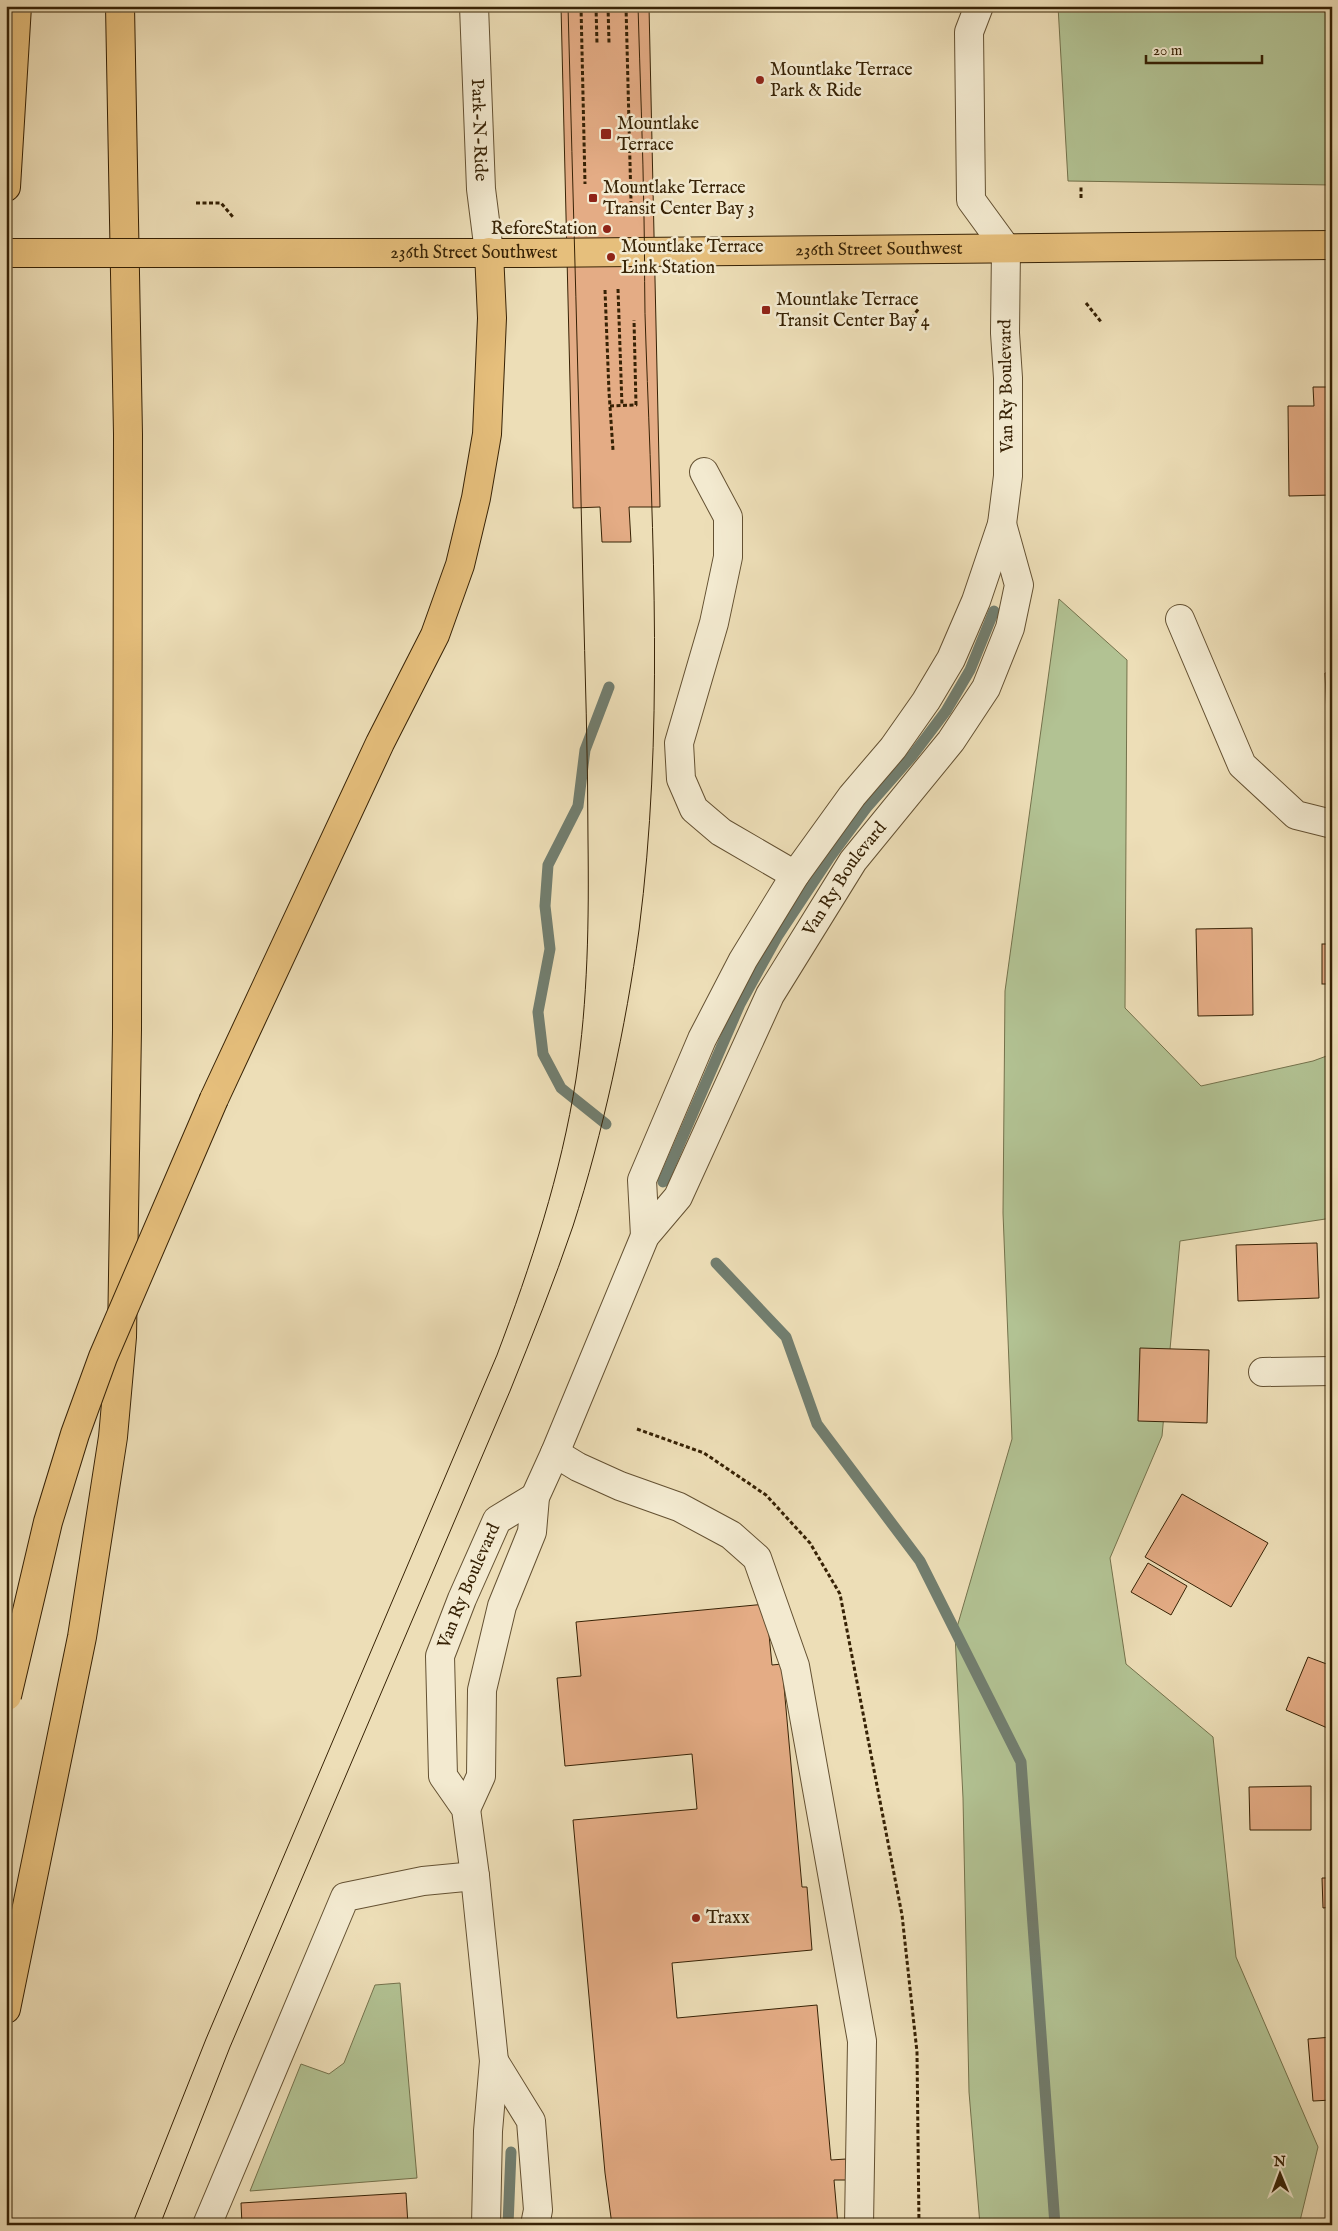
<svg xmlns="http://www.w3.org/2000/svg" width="1338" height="2231" font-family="'IM FELL English',serif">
<rect width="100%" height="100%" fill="#eddeb7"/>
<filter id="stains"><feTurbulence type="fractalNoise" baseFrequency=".004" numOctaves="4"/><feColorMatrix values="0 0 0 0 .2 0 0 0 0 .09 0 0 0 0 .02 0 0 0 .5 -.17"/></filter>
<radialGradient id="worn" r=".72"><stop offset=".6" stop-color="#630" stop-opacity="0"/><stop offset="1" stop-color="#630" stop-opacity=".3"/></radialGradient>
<g fill="#b2c293" stroke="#74724c">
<polygon points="1058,6 1332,6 1332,185 1068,181"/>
<polygon points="1059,599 1127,660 1125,1008 1201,1086 1313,1061 1332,1054 1332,1218 1180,1241 1162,1436 1110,1558 1126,1664 1213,1737 1236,1957 1318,2147 1299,2225 980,2225 969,2092 963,1798 955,1634 1012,1439 1003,1213 1005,991"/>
<polygon points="400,1983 417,2178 250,2191 301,2064 329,2074 344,2063 375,1985"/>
</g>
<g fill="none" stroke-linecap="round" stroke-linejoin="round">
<g stroke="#727e6f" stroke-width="11">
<polyline points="606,1124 561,1088 543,1054 538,1012 550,949 545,906 548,865 578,806 585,750 609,687"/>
<polyline points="663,1182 740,1004 777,937 830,857 867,807 912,756 946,711 970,670 994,611"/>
<polyline points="716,1263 786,1337 817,1424 920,1561 1021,1762 1055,2225"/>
<polyline points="508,2225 511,2152"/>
</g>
</g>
<g fill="#e4ac85" stroke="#372205">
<polygon points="561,6 649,6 660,507 629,507 631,542 602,542 600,507 573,508"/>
<polygon points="1313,387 1332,387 1332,495 1289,496 1288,406 1314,406"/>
<polygon points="1332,672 1332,738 1328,738 1325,673"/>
<polygon points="1252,928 1253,1015 1198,1016 1196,929"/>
<rect x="1322" y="944" width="10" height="40"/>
<polygon points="1317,1243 1319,1298 1238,1301 1236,1245"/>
<polygon points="1140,1348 1209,1350 1207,1423 1138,1421"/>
<polygon points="1182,1494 1268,1543 1231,1607 1145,1557"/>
<polygon points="1148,1563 1187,1586 1171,1615 1131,1592"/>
<polygon points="766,1604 772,1665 782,1664 802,1887 807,1887 812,1950 672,1963 677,2018 817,2005 831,2160 846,2159 848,2180 834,2180 838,2225 612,2225 605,2173 573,1820 697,1809 692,1754 565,1766 557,1678 581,1676 576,1622"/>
<polygon points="1308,1657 1332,1666 1332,1730 1286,1710"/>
<polygon points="1311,1786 1311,1830 1250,1830 1249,1787"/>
<polygon points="1322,1878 1332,1878 1332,1907 1323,1908"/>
<polygon points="1332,2037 1332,2100 1313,2101 1308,2039"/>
<polygon points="406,2193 408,2225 242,2225 241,2203"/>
</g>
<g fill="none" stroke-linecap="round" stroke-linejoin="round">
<defs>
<g id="minor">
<path id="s1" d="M474,6L481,189L489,252"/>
<polyline points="704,472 728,517 728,557 714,623 679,743 681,779 694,809 721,832 795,875"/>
<polyline points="1180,619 1242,765 1296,815 1332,824"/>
<polyline points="645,1236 642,1180 702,1039 743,960 795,875 852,796 893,748 926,701 951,659 976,601 1002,524 1008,476 1008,378 1005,333 1006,248 971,200 969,32 979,6"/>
<polyline points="1263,1372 1332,1371"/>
<polyline points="555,1453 578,1467 620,1486 679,1507 731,1535 757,1558 795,1666 862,2041 859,2225"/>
<path id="s2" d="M466,1809L481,1776L482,1690L502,1606L532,1532L535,1497L555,1453L645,1236L678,1197L770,995L853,861L951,741L986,688L1010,628L1019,585L1002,524"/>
<polyline points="494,2061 531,2121 538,2210 535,2225"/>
<polyline points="207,2225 345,1897 423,1881 475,1876"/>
<path id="s3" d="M486,2225L488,2131L494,2061L475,1876L466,1809L443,1776L440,1656L462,1599L497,1520L535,1497"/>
</g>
<g id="major">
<polyline points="6,253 45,253"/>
<path id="s4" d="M190,253H533L1332,245"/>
</g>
<g id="highway">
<polyline points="6,187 17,6"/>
<polyline points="214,1099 380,743 435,635 460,565 476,498 487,434 492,318 489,252"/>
<polyline points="6,2009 82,1637 113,1437 122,1337 127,1030 128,434 120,6"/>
</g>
</defs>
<use href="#minor" stroke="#645132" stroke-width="30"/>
<use href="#major" stroke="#372205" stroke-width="30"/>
<use href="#highway" stroke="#372205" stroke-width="30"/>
<g stroke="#372205" stroke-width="3" stroke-dasharray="4 2.5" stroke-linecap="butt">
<polyline points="581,6 585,184"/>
<polyline points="596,6 597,44"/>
<polyline points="608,6 609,43"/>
<polyline points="626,6 631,202"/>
<polyline points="1081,198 1081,185"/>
<polyline points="196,203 221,203 233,217"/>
<polyline points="618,289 622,406"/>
<polyline points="605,290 609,392 613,450"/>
<polyline points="1086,303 1102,323"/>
<polyline points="908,323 919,308"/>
<polyline points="610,406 636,405 634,320"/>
<polyline points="637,1429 704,1453 766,1495 810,1543 840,1594 902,1915 917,2052 919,2225"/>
</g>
<use href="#minor" stroke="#f3ead0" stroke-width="28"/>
<use href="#major" stroke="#e6bf7c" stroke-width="28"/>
<use href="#highway" stroke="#e6bf7c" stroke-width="28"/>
<g stroke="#372205" stroke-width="1">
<path d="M132,2225L206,2039L497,1355C531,1265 561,1174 576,1079C588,1000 589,920 588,840C588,756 585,672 583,587C579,394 573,200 568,6"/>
<path d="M160,2225L230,2047L510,1391C532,1336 554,1282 573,1226C603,1133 626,1026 639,930C664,736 653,539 646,345C644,303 645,260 644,218C643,147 640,77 638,6"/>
</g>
<defs>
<polyline id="major-bridge" points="45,253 190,253"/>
<polyline id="highway-bridge" points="7,1696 48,1522 75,1434 103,1357 214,1099"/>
</defs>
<use href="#major-bridge" stroke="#372205" stroke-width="30" stroke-linecap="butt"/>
<use href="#highway-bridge" stroke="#372205" stroke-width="30" stroke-linecap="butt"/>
<use href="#major-bridge" stroke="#e6bf7c" stroke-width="28"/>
<use href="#highway-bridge" stroke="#e6bf7c" stroke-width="28"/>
</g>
<g fill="#8f2418" stroke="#f3ead0" stroke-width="2">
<circle cx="760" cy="80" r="5"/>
<rect x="600" y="128" width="12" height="12" rx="2.5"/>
<rect x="588" y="193" width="10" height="10" rx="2.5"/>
<circle cx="607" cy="229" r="5"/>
<circle cx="611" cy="257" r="5"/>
<rect x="761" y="305" width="10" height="10" rx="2.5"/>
<circle cx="696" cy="1918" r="5"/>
</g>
<g text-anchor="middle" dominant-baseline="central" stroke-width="5" stroke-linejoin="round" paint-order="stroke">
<g font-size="18" fill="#372205" stroke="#f3ead0" text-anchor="start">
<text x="770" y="70">Mountlake Terrace<tspan x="770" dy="21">Park &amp; Ride</tspan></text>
<text x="617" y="124">Mountlake<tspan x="617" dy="21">Terrace</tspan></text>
<text x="603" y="188">Mountlake Terrace<tspan x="603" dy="21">Transit Center Bay 3</tspan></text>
<text x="597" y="229" text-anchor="end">ReforeStation</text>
<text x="621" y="247">Mountlake Terrace<tspan x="621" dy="21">Link Station</tspan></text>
<text x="776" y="300">Mountlake Terrace<tspan x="776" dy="21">Transit Center Bay 4</tspan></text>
<text x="706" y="1918">Traxx</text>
</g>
<g font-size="18" fill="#372205" stroke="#f3ead0">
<text stroke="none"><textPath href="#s1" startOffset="124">Park-N-Ride</textPath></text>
<text stroke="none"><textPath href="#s4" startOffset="689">236th Street Southwest</textPath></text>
<text stroke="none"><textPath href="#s4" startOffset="284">236th Street Southwest</textPath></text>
<text transform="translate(1007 386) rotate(-91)">Van Ry Boulevard</text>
<text stroke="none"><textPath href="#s2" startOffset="1018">Van Ry Boulevard</textPath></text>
<text stroke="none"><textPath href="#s3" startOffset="654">Van Ry Boulevard</textPath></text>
</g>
</g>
<rect width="1338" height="2231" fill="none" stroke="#eddeb7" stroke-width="25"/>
<rect x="8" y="8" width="1323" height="2216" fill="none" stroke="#372205" stroke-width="2.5"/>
<rect x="12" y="12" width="1313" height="2206" fill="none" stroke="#372205"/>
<g transform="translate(1280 2174) rotate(359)" stroke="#f3ead0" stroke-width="4" paint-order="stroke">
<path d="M0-4L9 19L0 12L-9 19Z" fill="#372205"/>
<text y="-8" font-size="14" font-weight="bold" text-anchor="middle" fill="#372205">N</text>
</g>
<path d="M1146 55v8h116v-8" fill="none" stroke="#372205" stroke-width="2.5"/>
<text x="1153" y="55" font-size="15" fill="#372205" stroke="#f3ead0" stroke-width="4" paint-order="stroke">20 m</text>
<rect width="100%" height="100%" filter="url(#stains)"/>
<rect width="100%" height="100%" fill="url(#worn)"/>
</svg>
